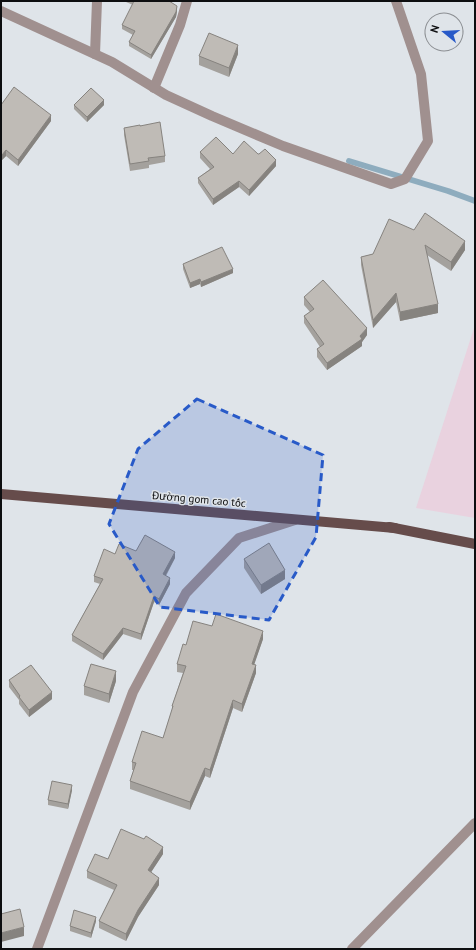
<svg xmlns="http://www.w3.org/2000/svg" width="476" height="950" font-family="'PT Sans',sans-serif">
<rect width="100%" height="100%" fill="#dfe4e9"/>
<polygon fill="#e9d2df" points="475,325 475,518 416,508"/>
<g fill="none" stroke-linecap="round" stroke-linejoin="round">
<polyline stroke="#8eacbe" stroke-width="6" points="349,161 448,191 475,201"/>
<g stroke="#a0908f" stroke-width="10">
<polyline points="1,11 112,62 166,95 212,116 283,146 391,184 405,179 428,141 421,74 396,1"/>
<polyline points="95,54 97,1"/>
<polyline points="154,88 180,25 187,1"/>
<polyline points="37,949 133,692 186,593 239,538 295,520"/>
<polyline points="352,949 475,823"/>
</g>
<g stroke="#664c4b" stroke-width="10">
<polyline points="1,494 395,528"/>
<polyline points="389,527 475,544"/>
</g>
</g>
<g fill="#a4a19d">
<polygon points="126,1 169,1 177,11 176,17 151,59 129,46 129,42 133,35 122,29 122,25 133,5 126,2"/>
<polygon points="238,54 229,77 199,65 199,56"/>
<polygon points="1,105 51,121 18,166 6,156 2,160 1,159"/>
<polygon points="74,105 104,105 87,122 74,109"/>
<polygon points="140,126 165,156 165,162 149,165 149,168 130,171 124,135 124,128"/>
<polygon points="200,152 233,154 258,154 276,166 249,196 239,187 213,205 198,183 198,178 210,169 200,158"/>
<polygon points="414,230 465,250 451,271 427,255 438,313 400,321 396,302 373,328 361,265 361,257 373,254"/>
<polygon points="183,264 233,273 201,287 200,284 190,288 183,269"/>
<polygon points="304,297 367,335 362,342 362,346 327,370 317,357 317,349 320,347 304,323 304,316 310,312 304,305"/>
<polygon points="136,551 175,558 166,576 170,584 159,605 154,602 141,640 123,634 103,660 72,641 72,635 100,584 94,582 94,576 115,554"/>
<polygon points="244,559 285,579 261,594 244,568"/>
<polygon points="212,626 263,639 254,664 256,673 242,712 233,708 210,778 205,776 190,810 130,789 130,781 134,770 132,770 132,762 163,738 172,710 172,706 183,673 177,672 177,664 186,645"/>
<polygon points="9,680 52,699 29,717 19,704 19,700 9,687"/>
<polygon points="116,681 109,703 84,695 84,686"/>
<polygon points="72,790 68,809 48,805 48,800"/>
<polygon points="163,854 151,872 159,885 138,917 126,941 99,928 99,921 114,890 87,878 87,871 108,859"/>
<polygon points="96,921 91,938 70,931 70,926"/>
</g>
<g fill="#86837f">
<polygon points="177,6 177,11 176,17 151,59 151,55"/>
<polygon points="238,45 238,54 229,77 229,68"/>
<polygon points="104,100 104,105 87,122 87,117"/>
<polygon points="51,115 51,121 18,166 18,160"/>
<polygon points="6,150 6,156 2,160 2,155"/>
<polygon points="276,160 276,166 249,196 249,190"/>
<polygon points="239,181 239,187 213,205 213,199"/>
<polygon points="465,241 465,250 451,271 451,262"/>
<polygon points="233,269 233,273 201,287 201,282"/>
<polygon points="200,279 200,284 190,288 190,283"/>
<polygon points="396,293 396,302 373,328 373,320"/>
<polygon points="438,304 438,313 400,321 400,312"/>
<polygon points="367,328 367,335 362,342 362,346 327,370 327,363 360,336"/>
<polygon points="175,552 175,558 163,580 163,574"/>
<polygon points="285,570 285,579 261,594 261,585"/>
<polygon points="170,578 170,584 159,605 159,599"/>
<polygon points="154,596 154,602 141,640 141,634"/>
<polygon points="123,628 123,634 103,660 103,654"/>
<polygon points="263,631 263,639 252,671 252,664"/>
<polygon points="256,665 256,673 242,712 242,704"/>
<polygon points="116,671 116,681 109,703 109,694"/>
<polygon points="52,692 52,699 29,717 29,710"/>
<polygon points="233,700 233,708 210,778 210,770"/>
<polygon points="205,768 205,776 190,810 190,802"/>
<polygon points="72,785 72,790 68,809 68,804"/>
<polygon points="163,847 163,854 148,877 148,870"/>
<polygon points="159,878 159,885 138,917 126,941 126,934 138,910"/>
<polygon points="96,917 96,921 91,938 91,933"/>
<polygon points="24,927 24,936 1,942 1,933"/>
</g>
<g fill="#bfbbb6" stroke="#86837f">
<polygon points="134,1 169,1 177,6 176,12 151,55 129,42 135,31 122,25"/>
<polygon points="209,33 238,45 229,68 199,56"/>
<polygon points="14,87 51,115 18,160 6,150 2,155 1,154 1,116 2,115 1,114 1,105"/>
<polygon points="91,88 104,100 87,117 74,105"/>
<polygon points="160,122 165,156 148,158 149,161 130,164 124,128 140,125 140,126"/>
<polygon points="216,137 233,154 244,141 258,154 259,154 265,149 276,160 249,190 239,181 213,199 198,178 214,167 200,152"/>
<polygon points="425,213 465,241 451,262 425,245 438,304 400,312 396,293 373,320 361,257 373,254 389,219 414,230"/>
<polygon points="222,247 233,269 201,282 200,279 190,283 183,264"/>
<polygon points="323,280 367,328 360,336 362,339 327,363 317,349 324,344 304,316 314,309 304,297"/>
<polygon points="145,535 175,552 163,574 170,578 159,599 154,596 141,634 123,628 103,654 72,635 103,579 94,576 104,549 115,554 119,544 136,551"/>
<polygon points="269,543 285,570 261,585 244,559"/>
<polygon points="216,614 263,631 252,664 256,665 242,704 233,700 210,770 205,768 190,802 130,781 136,763 132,762 142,731 163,738 173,706 172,706 186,666 177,664 183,644 186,645 193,621 212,626"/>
<polygon points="91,664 116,671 109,694 84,686"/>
<polygon points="31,665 52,692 29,710 19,697 20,696 9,680"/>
<polygon points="52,781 72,785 68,804 48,800"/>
<polygon points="121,829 144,839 146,836 163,847 148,870 159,878 138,910 126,934 99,921 117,885 87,871 95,854 108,859"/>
<polygon points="20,909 24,927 1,933 1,914"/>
<polygon points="74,910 96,917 91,933 70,926"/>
</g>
<path fill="#285ac8" fill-opacity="0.2" stroke="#285ac8" stroke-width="3" stroke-dasharray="8 5" stroke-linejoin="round" d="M197,399L323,455L316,537L269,620L160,607L109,524L138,449Z"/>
<g text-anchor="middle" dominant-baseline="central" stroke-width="3" stroke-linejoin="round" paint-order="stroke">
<g font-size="11" fill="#0d0e10" stroke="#dfe4e9">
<text transform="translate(199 499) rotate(5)">Đường gom cao tốc</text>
</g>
</g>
<rect width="476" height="950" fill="none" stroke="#0d0e10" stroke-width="4"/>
<g transform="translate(444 32) rotate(288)"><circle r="19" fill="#dfe4e9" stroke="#8b8e92"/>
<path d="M0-3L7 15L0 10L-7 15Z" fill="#285ac8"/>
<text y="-6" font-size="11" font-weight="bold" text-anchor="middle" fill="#0d0e10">N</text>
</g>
</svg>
